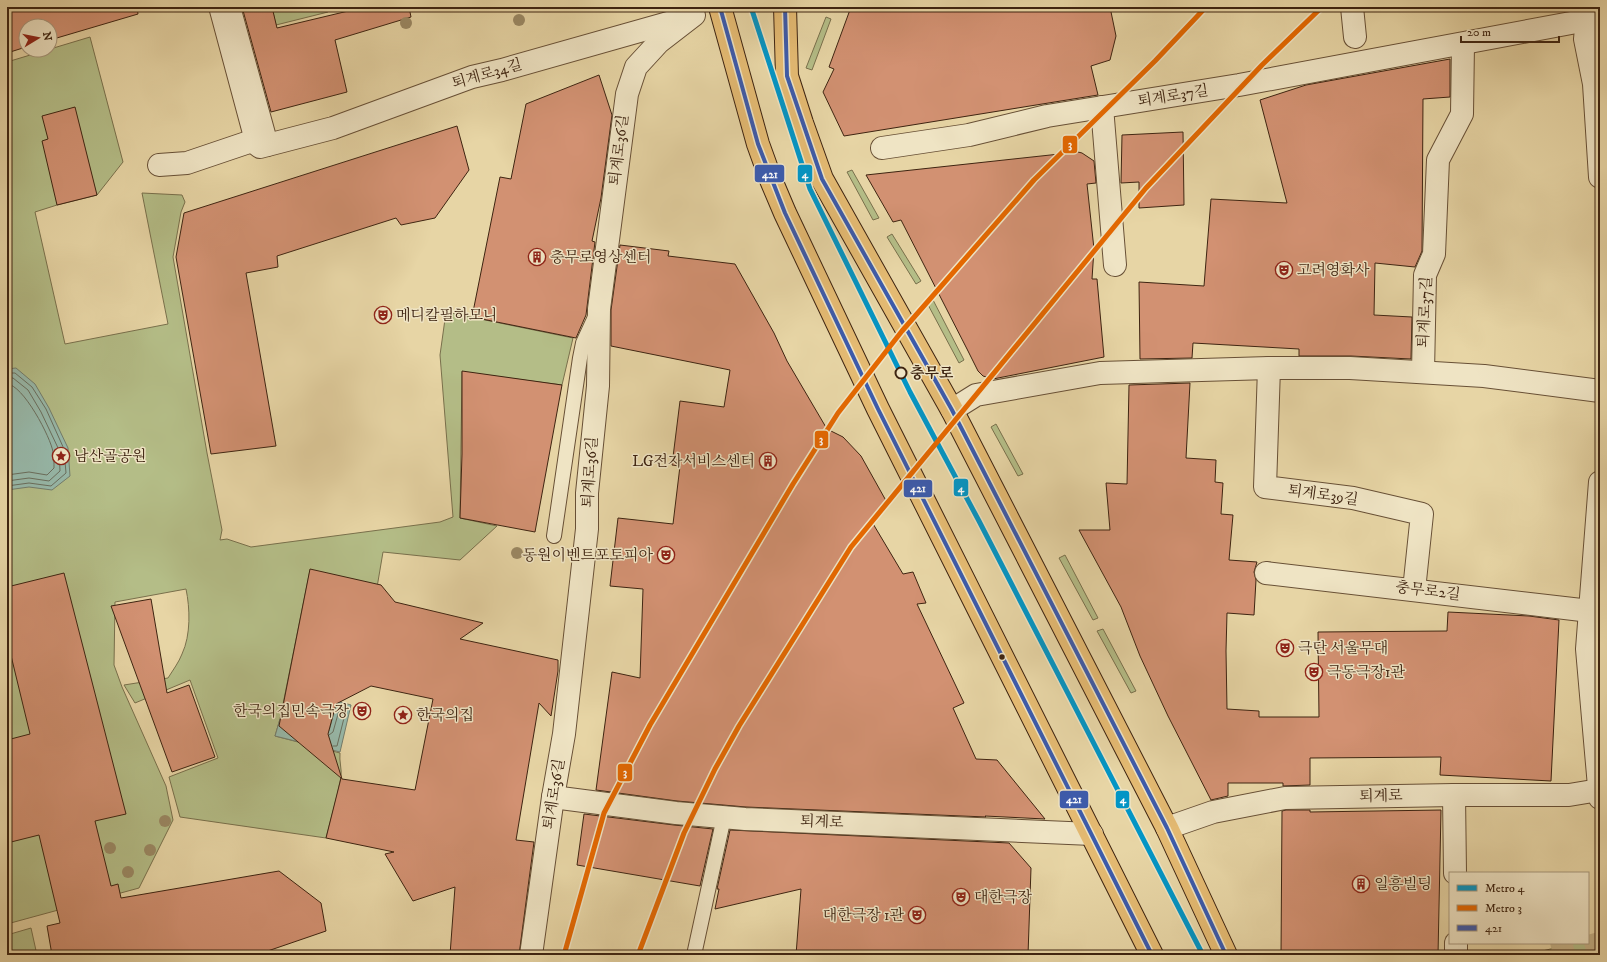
<svg xmlns="http://www.w3.org/2000/svg" width="1607" height="962" font-family="'IM FELL DW Pica','Noto Serif KR',serif">
<rect width="100%" height="100%" fill="#e7d5a5"/>
<filter id="stains"><feTurbulence type="fractalNoise" baseFrequency=".005" numOctaves="4"/><feColorMatrix values="0 0 0 0 .2 0 0 0 0 .09 0 0 0 0 .02 0 0 0 .5 -.17"/></filter>
<radialGradient id="worn" r=".72"><stop offset=".6" stop-color="#630" stop-opacity="0"/><stop offset="1" stop-color="#630" stop-opacity=".3"/></radialGradient>
<g fill="#b4bd87" stroke="#79704c">
<polygon points="251,7 327,7 328,12 276,25 272,8"/>
<polygon points="826,17 831,19 812,70 806,68"/>
<path d="M90,37L123,162L97,195L57,205L35,212L65,344L168,324L142,193L182,195L185,202L181,212L173,257L207,453L222,530L220,540L227,539L251,547L440,522L453,517L440,355L446,312L573,338L562,385L462,372L460,518L497,526L460,560L383,552L373,611L310,570L280,719L275,736L340,753C339,761 342,769 341,777C337,798 331,818 326,838L180,817L169,777L218,758L190,680L135,703L124,685L168,678C173,670 179,662 182,654C191,635 190,608 186,589L115,602L114,665L122,687L166,786L173,820L139,888L7,924V62Z"/>
<polygon points="852,170 879,218 873,220 847,172"/>
<polygon points="892,234 921,281 916,284 887,237"/>
<polygon points="932,298 964,360 959,363 926,301"/>
<polygon points="996,424 1023,474 1018,476 991,427"/>
<polygon points="1065,555 1098,618 1093,620 1059,558"/>
<polygon points="1103,629 1136,691 1131,693 1097,631"/>
<polygon points="31,928 37,955 7,955 7,935"/>
<polygon points="1600,937 1600,955 1526,955 1575,943 1588,943 1588,940"/>
</g>
<g fill="#97b8a9" stroke="#737d6c">
<polygon points="16,368 35,384 49,408 68,448 70,476 52,490 29,487 7,490 7,369"/>
<polygon points="337,701 351,705 340,752 275,736 280,719 329,731"/>
</g>
<g fill="none" stroke-linecap="round" stroke-linejoin="round">
<g stroke="#6a6e5d" stroke-width="1">
<polyline points="7,373 15,373 32,387 46,409 64,449 66,473 51,486 29,483 7,486"/>
<polyline points="7,378 13,378 28,390 41,412 59,450 60,471 49,481 29,478 7,481"/>
<path d="M7,384C23,384 51,438 53,452C54,458 54,463 54,468L47,475L29,472L7,475"/>
<polyline points="329,735 333,732 340,707 345,707 346,710 337,746 333,746"/>
</g>
</g>
<g fill="#d29172" stroke="#3e2411" fill-rule="evenodd">
<polygon points="7,7 137,7 138,14 50,40 50,26 26,26 26,47 7,53"/>
<polygon points="242,7 272,7 277,28 365,7 409,7 411,17 335,40 347,92 271,112"/>
<polygon points="851,7 1110,7 1116,36 1110,60 1091,66 1098,95 844,136 823,92 834,69 829,67"/>
<polygon points="1450,59 1450,97 1423,99 1422,251 1415,267 1375,263 1374,315 1412,317 1411,359 1351,356 1299,356 1299,349 1193,343 1192,358 1140,359 1139,282 1204,286 1211,199 1287,203 1260,100 1306,85"/>
<polygon points="599,75 612,115 601,198 592,241 595,242 586,315 576,338 472,317 500,177 511,179 526,104"/>
<polygon points="75,107 97,195 57,205 42,141 48,139 42,116"/>
<polygon points="457,126 469,170 435,218 401,225 396,218 277,256 278,267 246,273 276,446 211,454 176,257 184,213"/>
<polygon points="1183,132 1184,205 1139,208 1139,182 1121,183 1122,135"/>
<polygon points="1078,152 1082,153 1094,161 1096,183 1087,184 1094,249 1092,279 1097,279 1104,357 993,379 983,376 978,371 967,349 901,220 893,222 866,175"/>
<polygon points="620,245 669,251 668,256 735,264 774,333 787,361 827,429 843,437 861,456 889,506 872,522 903,574 913,572 926,603 917,604 964,703 953,708 976,759 997,760 1045,819 985,816 986,817 746,807 677,801 596,790 612,672 640,678 643,589 610,586 618,518 673,524 680,466 672,465 680,401 724,407 730,370 611,346 611,310"/>
<polygon points="462,371 562,385 535,532 460,518 462,454"/>
<polygon points="1190,383 1186,458 1216,460 1215,482 1223,483 1221,514 1233,515 1229,560 1257,562 1254,572 1256,580 1254,615 1227,613 1226,651 1227,709 1259,711 1259,717 1319,717 1318,632 1447,631 1448,612 1529,616 1559,620 1551,781 1440,775 1441,757 1310,758 1310,785 1283,786 1283,783 1228,783 1228,796 1211,800 1168,716 1140,656 1121,607 1079,530 1110,530 1106,483 1127,484 1129,385"/>
<path d="M310,569L381,585L395,602L483,623L460,639L558,660V671L551,716L539,703L516,840L534,842L519,955H450L455,887L413,901L385,854L394,852L326,838L341,778L279,726ZM371,686L433,699L415,790L342,779L328,734L336,704Z"/>
<polygon points="64,573 126,814 95,821 111,886 118,884 121,898 279,871 321,903 326,931 256,955 52,955 47,926 60,923 39,835 7,843 7,740 30,734 7,639 7,587"/>
<polygon points="151,599 167,693 189,685 215,757 172,772 111,606"/>
<polygon points="1286,810 1310,810 1310,812 1441,810 1438,955 1281,955 1282,811"/>
<polygon points="584,814 674,825 713,829 700,886 577,865"/>
<polygon points="730,830 1009,843 1031,868 1028,955 796,955 801,889 715,909 719,889 717,889"/>
</g>
<g fill="none" stroke-linecap="round" stroke-linejoin="round">
<polyline stroke="#c5b287" stroke-width="22" stroke-dasharray="22 11" stroke-linecap="butt" points="1553,955 1600,943"/>
<defs>
<g id="lane">
<polyline points="216,7 252,141"/>
<polyline points="554,536 580,358 583,343 595,317"/>
<polyline points="694,955 724,817"/>
</g>
<g id="street">
<polyline points="229,7 267,145"/>
<polyline points="1352,7 1355,37"/>
<polyline points="1588,7 1585,39 1594,84 1600,177"/>
<polyline points="1102,107 1115,265"/>
<polyline points="882,148 969,135 1047,116 1239,85 1587,20"/>
<polyline points="159,165 187,163 252,141 260,147 333,128 472,77 502,70 682,19"/>
<polyline points="1269,368 1265,487 1353,498 1422,514 1414,590"/>
<polyline points="1423,372 1425,275 1434,254 1438,160 1462,114 1463,44"/>
<polyline points="952,410 976,395 1100,373 1269,368 1350,368 1484,376 1600,391"/>
<polyline points="1600,482 1587,649 1600,798"/>
<polyline points="1266,573 1590,611"/>
<polyline points="1454,795 1455,873"/>
<polyline points="553,797 676,813 745,819 1092,834"/>
<polyline points="1167,828 1213,812 1285,798 1454,795 1569,795 1599,790"/>
<polyline points="1456,943 1456,951"/>
<polyline points="531,955 553,797 564,734 587,529 587,493 598,386 599,309 627,94 636,67 659,42 694,15"/>
</g>
<g id="primary">
<polyline points="720,7 758,144 771,180 785,213 878,409 1152,955"/>
<polyline points="785,7 787,76 802,123 822,179 952,410 1167,828 1226,955"/>
</g>
</defs>
<use href="#lane" stroke="#685036" stroke-width="16"/>
<use href="#street" stroke="#685036" stroke-width="24"/>
<use href="#primary" stroke="#3e2411" stroke-width="24"/>
<use href="#lane" stroke="#efe4c4" stroke-width="14"/>
<use href="#street" stroke="#efe4c4" stroke-width="22"/>
<use href="#primary" stroke="#e4ba72" stroke-width="22"/>
<defs>
<g id="bus-1">
<polyline points="720,7 758,144 785,213 878,409 1152,955"/>
<polyline points="785,7 787,76 822,179 952,410 1167,828 1226,955"/>
</g>
</defs>
<use href="#bus-1" stroke="#efe4c4" stroke-width="7"/>
<use href="#bus-1" stroke="#3d5bab" stroke-width="4"/>
<defs>
<polyline id="metro-1" points="751,7 810,189 910,392 979,521 1203,955"/>
<g id="metro-2">
<polyline points="564,955 604,813 650,725 793,484 838,413 902,331 1034,180 1155,61 1206,7"/>
<polyline points="638,955 684,833 715,769 739,726 851,547 1146,188 1262,65 1322,7"/>
</g>
</defs>
<use href="#metro-1" stroke="#efe4c4" stroke-width="8"/>
<use href="#metro-2" stroke="#efe4c4" stroke-width="8"/>
<use href="#metro-1" stroke="#0395c5" stroke-width="5"/>
<use href="#metro-2" stroke="#e46801" stroke-width="5"/>
</g>
<g fill="#9b8964">
<circle cx="519" cy="20" r="6"/>
<circle cx="406" cy="23" r="6"/>
<circle cx="517" cy="553" r="6"/>
<circle cx="165" cy="821" r="6"/>
<circle cx="110" cy="848" r="6"/>
<circle cx="150" cy="850" r="6"/>
<circle cx="128" cy="872" r="6"/>
</g>
<defs>
<symbol id="building-ring" viewBox="-11 -11 22 22"><circle r="9.5" fill="#efe4c4" stroke="#8f2418" stroke-width="1.5"/><path d="M-4-6H4V6H1V3H-1V6H-4ZM-2.5-4.3h1.7v1.8h-1.7ZM.8-4.3h1.7v1.8H.8ZM-2.5-1h1.7V.8h-1.7ZM.8-1h1.7V.8H.8Z" fill="#8f2418"/></symbol>
<symbol id="theatre-ring" viewBox="-11 -11 22 22"><circle r="9.5" fill="#efe4c4" stroke="#8f2418" stroke-width="1.5"/><path d="M-5-5.5Q0-4 5-5.5V0Q5 5 0 6Q-5 5-5 0ZM-3.3-2.5H-1v1.5H-3.3ZM1-2.5H3.3v1.5H1ZM-2.8 1Q0 5.5 2.8 1Z" fill="#8f2418"/></symbol>
<symbol id="sight-ring" viewBox="-11 -11 22 22"><circle r="9.5" fill="#efe4c4" stroke="#8f2418" stroke-width="1.5"/><path d="M0-6L1.8-2.2L6-1.7L2.9 1.2L3.7 5.4L0 3.3L-3.7 5.4L-2.9 1.2L-6-1.7L-1.8-2.2Z" fill="#8f2418"/></symbol>
</defs>
<g fill-rule="evenodd">
<use href="#building-ring" x="527" y="247" width="20" height="20"/>
<use href="#theatre-ring" x="1274" y="260" width="20" height="20"/>
<use href="#theatre-ring" x="373" y="305" width="20" height="20"/>
<use href="#sight-ring" x="51" y="446" width="20" height="20"/>
<use href="#building-ring" x="758" y="451" width="20" height="20"/>
<use href="#theatre-ring" x="656" y="545" width="20" height="20"/>
<use href="#theatre-ring" x="1275" y="638" width="20" height="20"/>
<use href="#theatre-ring" x="1304" y="662" width="20" height="20"/>
<use href="#theatre-ring" x="352" y="701" width="20" height="20"/>
<use href="#sight-ring" x="393" y="705" width="20" height="20"/>
<use href="#building-ring" x="1351" y="874" width="20" height="20"/>
<use href="#theatre-ring" x="951" y="887" width="20" height="20"/>
<use href="#theatre-ring" x="907" y="905" width="20" height="20"/>
</g>
<circle fill="#efe4c4" stroke="#3e2411" stroke-width="2" cx="901" cy="373" r="5.5"/>
<circle fill="#3e2411" stroke="#efe4c4" stroke-width="1.5" cx="1002" cy="657" r="3.5"/>
<g text-anchor="middle" dominant-baseline="central" stroke-width="3" stroke-linejoin="round" paint-order="stroke">
<g font-size="15" fill="#3e2411" stroke="#efe4c4">
<text transform="translate(487 74) rotate(-16)">퇴계로34길</text>
<text transform="translate(1173 96) rotate(-9)">퇴계로37길</text>
<text transform="translate(619 150) rotate(-83)">퇴계로36길</text>
<text transform="translate(1425 312) rotate(-87)">퇴계로37길</text>
<text transform="translate(590 472) rotate(-86)">퇴계로36길</text>
<text transform="translate(1323 495) rotate(8)">퇴계로39길</text>
<text transform="translate(1428 591) rotate(7)">충무로2길</text>
<text transform="translate(554 794) rotate(-81)">퇴계로36길</text>
<text transform="translate(1381 796) rotate(-1)">퇴계로</text>
<text transform="translate(822 822) rotate(2)">퇴계로</text>
</g>
<g font-size="15" fill="#3e2411" stroke="#efe4c4" text-anchor="start">
<text x="550" y="257">충무로영상센터</text>
<text x="1297" y="270">고려영화사</text>
<text x="396" y="315">메디칼필하모니</text>
<text x="74" y="456">남산골공원</text>
<text x="755" y="461" text-anchor="end">LG전자서비스센터</text>
<text x="653" y="555" text-anchor="end">동원이벤트포토피아</text>
<text x="1298" y="648">극단 서울무대</text>
<text x="1327" y="672">극동극장1관</text>
<text x="349" y="711" text-anchor="end">한국의집민속극장</text>
<text x="416" y="715">한국의집</text>
<text x="1374" y="884">일흥빌딩</text>
<text x="974" y="897">대한극장</text>
<text x="904" y="915" text-anchor="end">대한극장 1관</text>
</g>
<g font-size="15" font-weight="bold" fill="#3e2411" stroke="#efe4c4" text-anchor="start">
<text x="910" y="373">충무로</text>
</g>
</g>
<g stroke="#efe4c4" stroke-width="1.5">
<rect x="1062" y="135" width="16" height="19" rx="4" fill="#e46801"/>
<rect x="754" y="164" width="31" height="19" rx="4" fill="#3d5bab"/>
<rect x="797" y="164" width="16" height="19" rx="4" fill="#0395c5"/>
<rect x="814" y="430" width="15" height="19" rx="4" fill="#e46801"/>
<rect x="953" y="478" width="16" height="19" rx="4" fill="#0395c5"/>
<rect x="903" y="479" width="30" height="19" rx="4" fill="#3d5bab"/>
<rect x="617" y="763" width="16" height="19" rx="4" fill="#e46801"/>
<rect x="1115" y="790" width="15" height="19" rx="4" fill="#0395c5"/>
<rect x="1059" y="790" width="30" height="19" rx="4" fill="#3d5bab"/>
</g>
<g font-size="11" text-anchor="middle" font-weight="bold" fill="#fff">
<text x="1070" y="148">3</text>
<text x="770" y="178">421</text>
<text x="805" y="178">4</text>
<text x="821" y="443">3</text>
<text x="961" y="492">4</text>
<text x="918" y="492">421</text>
<text x="625" y="776">3</text>
<text x="1123" y="803">4</text>
<text x="1074" y="803">421</text>
</g>
<rect width="1607" height="962" fill="none" stroke="#e7d5a5" stroke-width="24"/>
<rect x="8" y="8" width="1591" height="946" fill="none" stroke="#3e2411" stroke-width="2"/>
<rect x="12" y="12" width="1583" height="938" fill="none" stroke="#3e2411"/>
<rect x="1449" y="872" width="140" height="72" fill="#efe4c4" stroke="#a8977c"/>
<rect x="1457" y="885" width="20" height="6" fill="#0395c5" stroke="#a8977c"/>
<text x="1485" y="892" font-size="12" fill="#3e2411">Metro 4</text>
<rect x="1457" y="905" width="20" height="6" fill="#e46801" stroke="#a8977c"/>
<text x="1485" y="912" font-size="12" fill="#3e2411">Metro 3</text>
<rect x="1457" y="925" width="20" height="6" fill="#3d5bab" stroke="#a8977c"/>
<text x="1485" y="932" font-size="12" fill="#3e2411">421</text>
<g transform="translate(38 38) rotate(80)"><circle r="19" fill="#efe4c4" stroke="#a8977c"/>
<path d="M0-3L7 15L0 10L-7 15Z" fill="#8f2418"/>
<text y="-6" font-size="11" font-weight="bold" text-anchor="middle" fill="#3e2411">N</text>
</g>
<path d="M1461 36v6h98v-6" fill="none" stroke="#3e2411" stroke-width="2"/>
<text x="1467" y="36" font-size="12" fill="#3e2411" stroke="#efe4c4" stroke-width="3" paint-order="stroke">20 m</text>
<rect width="100%" height="100%" filter="url(#stains)"/>
<rect width="100%" height="100%" fill="url(#worn)"/>
</svg>
